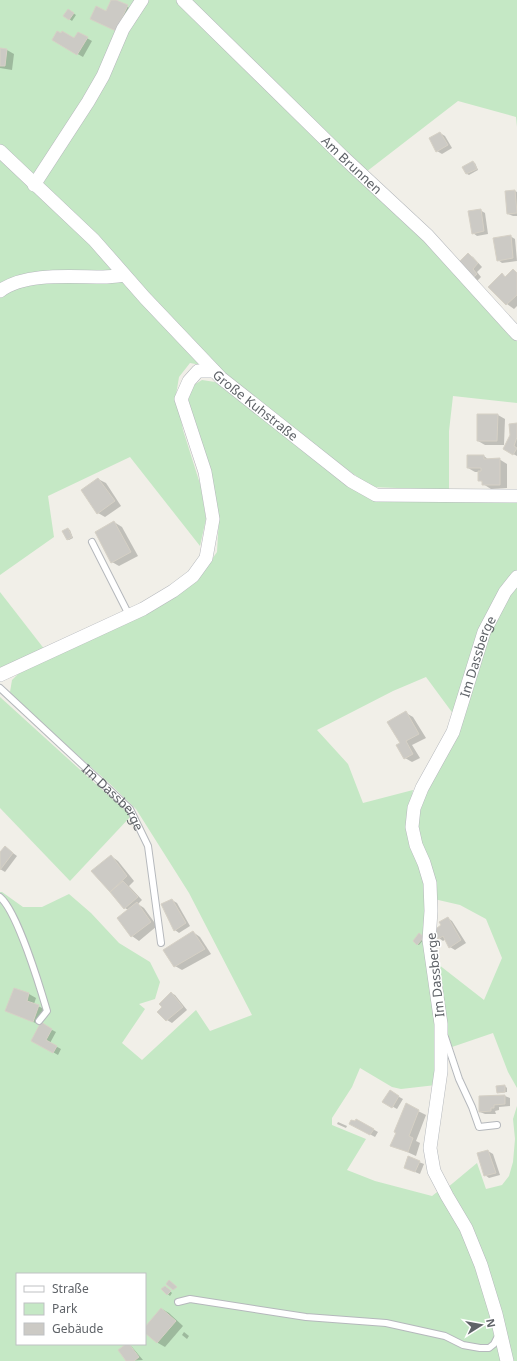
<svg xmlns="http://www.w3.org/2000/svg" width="517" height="1361" font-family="'Noto Sans',sans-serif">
<rect width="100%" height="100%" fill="#f1efe8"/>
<g fill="#c5e8c5" fill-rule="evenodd">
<polygon points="0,0 517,0 517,127 516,117 458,101 366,172 426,240 517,338 517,403 453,396 449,431 449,490 371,487 266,409 218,368 190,363 179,377 176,395 183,430 201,487 206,519 200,546 130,457 48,496 54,537 0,575"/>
<path d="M202,380L215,382L354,490L371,497L391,499H517V571L503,588L481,630L454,715L426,677L393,691L317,730L348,764L363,803L413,790C410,809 407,827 414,847C419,859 426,871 428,884C431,909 425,935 427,960C428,969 431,978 433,987C438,1020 441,1052 436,1085L401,1089L392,1087L360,1068L352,1087L332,1118V1125L366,1139L347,1170L375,1181L432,1196L441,1189L463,1229L483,1280L495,1319L497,1330L495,1337L510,1357L492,1284L462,1214L447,1188L477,1163L486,1189L502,1185L509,1176L513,1162L515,1139L513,1119L517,1106V1361H0V892H2L23,907H42L69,894L91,913L119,943L150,962L160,982L155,999L139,1004L145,1009L122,1043L142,1060L196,1010L210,1031L252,1015L189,893L136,809L109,783L19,703L10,692L12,680L19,673L129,620L170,597L201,575L217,552L219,517L210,472L188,408L189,393L192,386ZM17,1274H145V1344H17Z"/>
<polygon points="517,582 517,1088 508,1072 493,1033 452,1047 445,1026 434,961 484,1000 502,958 486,919 460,905 434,899 416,833 422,794 486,634"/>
<polygon points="0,592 45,650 0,671"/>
<polygon points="0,697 131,816 70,881 0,808"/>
</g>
<g fill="#0003">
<polygon points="112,0 134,10 123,34 107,12"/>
<polygon points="69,10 76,15 72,21 65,16"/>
<polygon points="78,33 92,41 83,57 53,40 74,39"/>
<polygon points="0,49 7,50 14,54 12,70 0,68"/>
<polygon points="440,133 445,136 452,148 442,154 437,151"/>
<polygon points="473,162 475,163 478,170 469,175 467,174 464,167"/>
<polygon points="515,191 517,192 517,216 513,216 508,214"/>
<polygon points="480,210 485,213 488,234 477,236 473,233"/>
<polygon points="510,236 515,239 517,261 502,263 498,260"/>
<polygon points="468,254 473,257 482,267 477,272 481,277 476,282 471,279"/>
<polygon points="514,271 517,273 517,306 514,309 507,304 489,287 502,275 507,277"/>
<polygon points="498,415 505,419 504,445 485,445 478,441"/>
<polygon points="517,424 517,456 504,449"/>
<polygon points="484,456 489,460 499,459 507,464 507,488 491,489 483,484 483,482 479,480 479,472 475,472 468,468"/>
<polygon points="98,479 106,483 121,506 105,517 98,513"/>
<polygon points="114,522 122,527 138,556 119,566 112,562"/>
<polygon points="68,529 70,530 73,538 69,540 67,539"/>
<polygon points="406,713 413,717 426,738 412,745 420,758 412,762 405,758 401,744"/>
<polygon points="5,847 17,856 5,872 0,869 0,853"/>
<polygon points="111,856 118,861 134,881 129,886 142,900 138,904 144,908 157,926 139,941 132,936 118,918 128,910 125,908 93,871"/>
<polygon points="172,900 177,903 190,926 179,933 175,930"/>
<polygon points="448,918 452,921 466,943 455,950 450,947 446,939 443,941 439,938 442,925"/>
<polygon points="193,932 200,937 211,954 182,970 175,966"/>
<polygon points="420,935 425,938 419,945 417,944"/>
<polygon points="171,993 175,995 187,1010 172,1023 167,1020 159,1012 163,1007"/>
<polygon points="29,994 36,998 34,1004 46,1010 41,1024 56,1032 50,1043 61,1049 58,1055 32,1040 40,1025 6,1010"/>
<polygon points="505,1086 507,1088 507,1092 500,1093 498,1092"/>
<polygon points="390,1092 403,1099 397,1109 384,1102"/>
<polygon points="505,1096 510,1098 510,1106 499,1107 499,1110 495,1111 496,1114 485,1114 480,1112"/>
<polygon points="418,1111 426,1115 416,1141 420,1143 416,1156 392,1145"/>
<polygon points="357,1120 378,1132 375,1137 351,1124"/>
<polygon points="338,1122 347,1126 346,1128 337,1124"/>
<polygon points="488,1151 493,1154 500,1175 489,1178 485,1175"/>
<polygon points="419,1162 424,1164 420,1174 405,1168"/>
<polygon points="167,1288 172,1293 170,1296 162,1289"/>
<polygon points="162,1309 169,1313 183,1326 165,1347 158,1343 145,1331 145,1329"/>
<polygon points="184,1332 189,1336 187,1339 182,1335"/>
<polygon points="128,1344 132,1347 143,1360 127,1361"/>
</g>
<g fill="#cccac5" stroke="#d6d1c6">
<polygon points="111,0 116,0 128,5 116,31 90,19 96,6 106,11"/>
<polygon points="68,9 74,13 69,20 63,16"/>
<polygon points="57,31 61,33 62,31 74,38 78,32 88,37 77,55 52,40"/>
<polygon points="0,48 7,49 5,66 0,66"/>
<polygon points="440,132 448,145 436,152 429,138"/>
<polygon points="473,161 477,169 466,174 462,167"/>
<polygon points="515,190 517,213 507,214 505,191"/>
<polygon points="481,209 484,231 472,234 468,211"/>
<polygon points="511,235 513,258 497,261 493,238"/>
<polygon points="468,253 478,263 473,269 477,274 471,280 457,264"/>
<polygon points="513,269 517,273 517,295 506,305 488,287 502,273 505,277"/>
<polygon points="477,414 498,414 497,441 477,441"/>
<polygon points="517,423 517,437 514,446 517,448 513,455 503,449 510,435 509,424"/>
<polygon points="467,455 484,455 484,459 500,458 500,485 482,485 482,481 478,481 478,471 481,471 481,468 467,468"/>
<polygon points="98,478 115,501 97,514 81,490"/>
<polygon points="114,521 131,552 111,563 95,532"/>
<polygon points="68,528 72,537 67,540 62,531"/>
<polygon points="406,711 419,734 406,741 413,754 404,759 396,745 400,743 387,722"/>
<polygon points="5,846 13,853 0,870 0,852"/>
<polygon points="111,855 127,876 110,892 91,871"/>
<polygon points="123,881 138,897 124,909 110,892"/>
<polygon points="172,899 186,923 174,931 161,904"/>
<polygon points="137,902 151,922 131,937 117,918"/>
<polygon points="448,917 461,940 449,948 443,936 438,939 433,931 441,925 439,922"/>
<polygon points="193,931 205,949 174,967 163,950"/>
<polygon points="419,933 424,937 417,945 413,941"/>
<polygon points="14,988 29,993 27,1001 39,1005 33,1022 5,1011"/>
<polygon points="171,992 183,1007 166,1021 157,1012 162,1007 159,1004"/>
<polygon points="41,1022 52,1029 46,1040 57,1046 53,1053 31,1041"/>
<polygon points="505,1085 505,1092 497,1093 496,1086"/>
<polygon points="390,1090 399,1096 392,1108 382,1102"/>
<polygon points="505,1095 505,1104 494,1105 494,1108 491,1108 491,1111 479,1112 479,1096"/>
<polygon points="406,1103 419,1110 409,1136 413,1138 408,1152 390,1146 396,1133 394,1132"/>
<polygon points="356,1119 374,1129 370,1135 349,1124 351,1120 355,1121"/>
<polygon points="488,1150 496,1173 484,1176 477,1153"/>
<polygon points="408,1156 420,1161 415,1172 404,1168"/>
<polygon points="169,1280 177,1287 173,1290 166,1284"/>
<polygon points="165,1286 171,1291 167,1295 161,1289"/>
<polygon points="161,1308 176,1321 157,1343 145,1333 145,1327"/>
<polygon points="126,1344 129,1344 139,1357 134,1361 126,1361 118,1350"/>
</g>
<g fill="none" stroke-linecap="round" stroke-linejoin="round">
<defs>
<g id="lane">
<polyline points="92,542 129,615"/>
<path id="s1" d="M0,688L130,809L148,846L161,943"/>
<path d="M0,897C17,911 40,987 47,1011L39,1021"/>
<polyline points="445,1037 459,1079 472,1107 479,1127 497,1125"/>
<polyline points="178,1302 190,1299 306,1317 386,1323 445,1336 463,1345 480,1348 489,1348 494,1344 499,1334"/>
</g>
<g id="street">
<path id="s2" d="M183,0L342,156L428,236L517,334"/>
<path id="s3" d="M0,151L94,240L145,298L221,378L351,481L376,495L517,496"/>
<polyline points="34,185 88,102 103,76 123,29 142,0"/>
<path d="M0,291C25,272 73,277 103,277C110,277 117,276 124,275"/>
<polyline points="0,675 143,609 173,591 193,576 206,558 213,519 205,472 181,399 189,381 198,371 214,371"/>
<path id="s4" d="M507,1361L496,1314L481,1265L466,1228L447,1196L434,1171L430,1148L441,1071V1024L429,940L431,911L430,883L424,863L416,845L412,827L414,808L422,788L453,732L484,632L505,592L517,577"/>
</g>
</defs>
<use href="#lane" stroke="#b5b8bc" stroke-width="8"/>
<use href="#street" stroke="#b5b8bc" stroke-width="14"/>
<use href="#lane" stroke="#fff" stroke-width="6"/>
<use href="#street" stroke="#fff" stroke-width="13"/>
</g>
<g text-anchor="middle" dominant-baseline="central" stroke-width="3" stroke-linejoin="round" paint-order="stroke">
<g font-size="13" fill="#5f6368" stroke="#fff">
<text stroke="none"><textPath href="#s2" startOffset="236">Am Brunnen</textPath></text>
<text stroke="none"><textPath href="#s3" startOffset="361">Große Kuhstraße</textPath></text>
<text stroke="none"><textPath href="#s4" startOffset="738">Im Dassberge</textPath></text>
<text stroke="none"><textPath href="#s1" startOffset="158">Im Dassberge</textPath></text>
<text transform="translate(435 975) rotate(-96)">Im Dassberge</text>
</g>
</g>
<rect x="16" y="1273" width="130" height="72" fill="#ffffff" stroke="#bfc1c3"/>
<rect x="24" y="1286" width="20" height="6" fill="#ffffff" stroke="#bfc1c3"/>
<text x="52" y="1293" font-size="12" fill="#5f6368">Straße</text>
<rect x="24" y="1303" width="20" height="12" fill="#c5e8c5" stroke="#bfc1c3"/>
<text x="52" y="1313" font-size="12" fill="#5f6368">Park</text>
<rect x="24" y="1323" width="20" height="12" fill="#cccac5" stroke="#bfc1c3"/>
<text x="52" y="1333" font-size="12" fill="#5f6368">Gebäude</text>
<g transform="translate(481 1325) rotate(79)" stroke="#ffffff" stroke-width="3" paint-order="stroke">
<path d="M0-3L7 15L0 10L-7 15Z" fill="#5f6368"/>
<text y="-6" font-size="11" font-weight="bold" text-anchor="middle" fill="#5f6368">N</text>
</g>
</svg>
